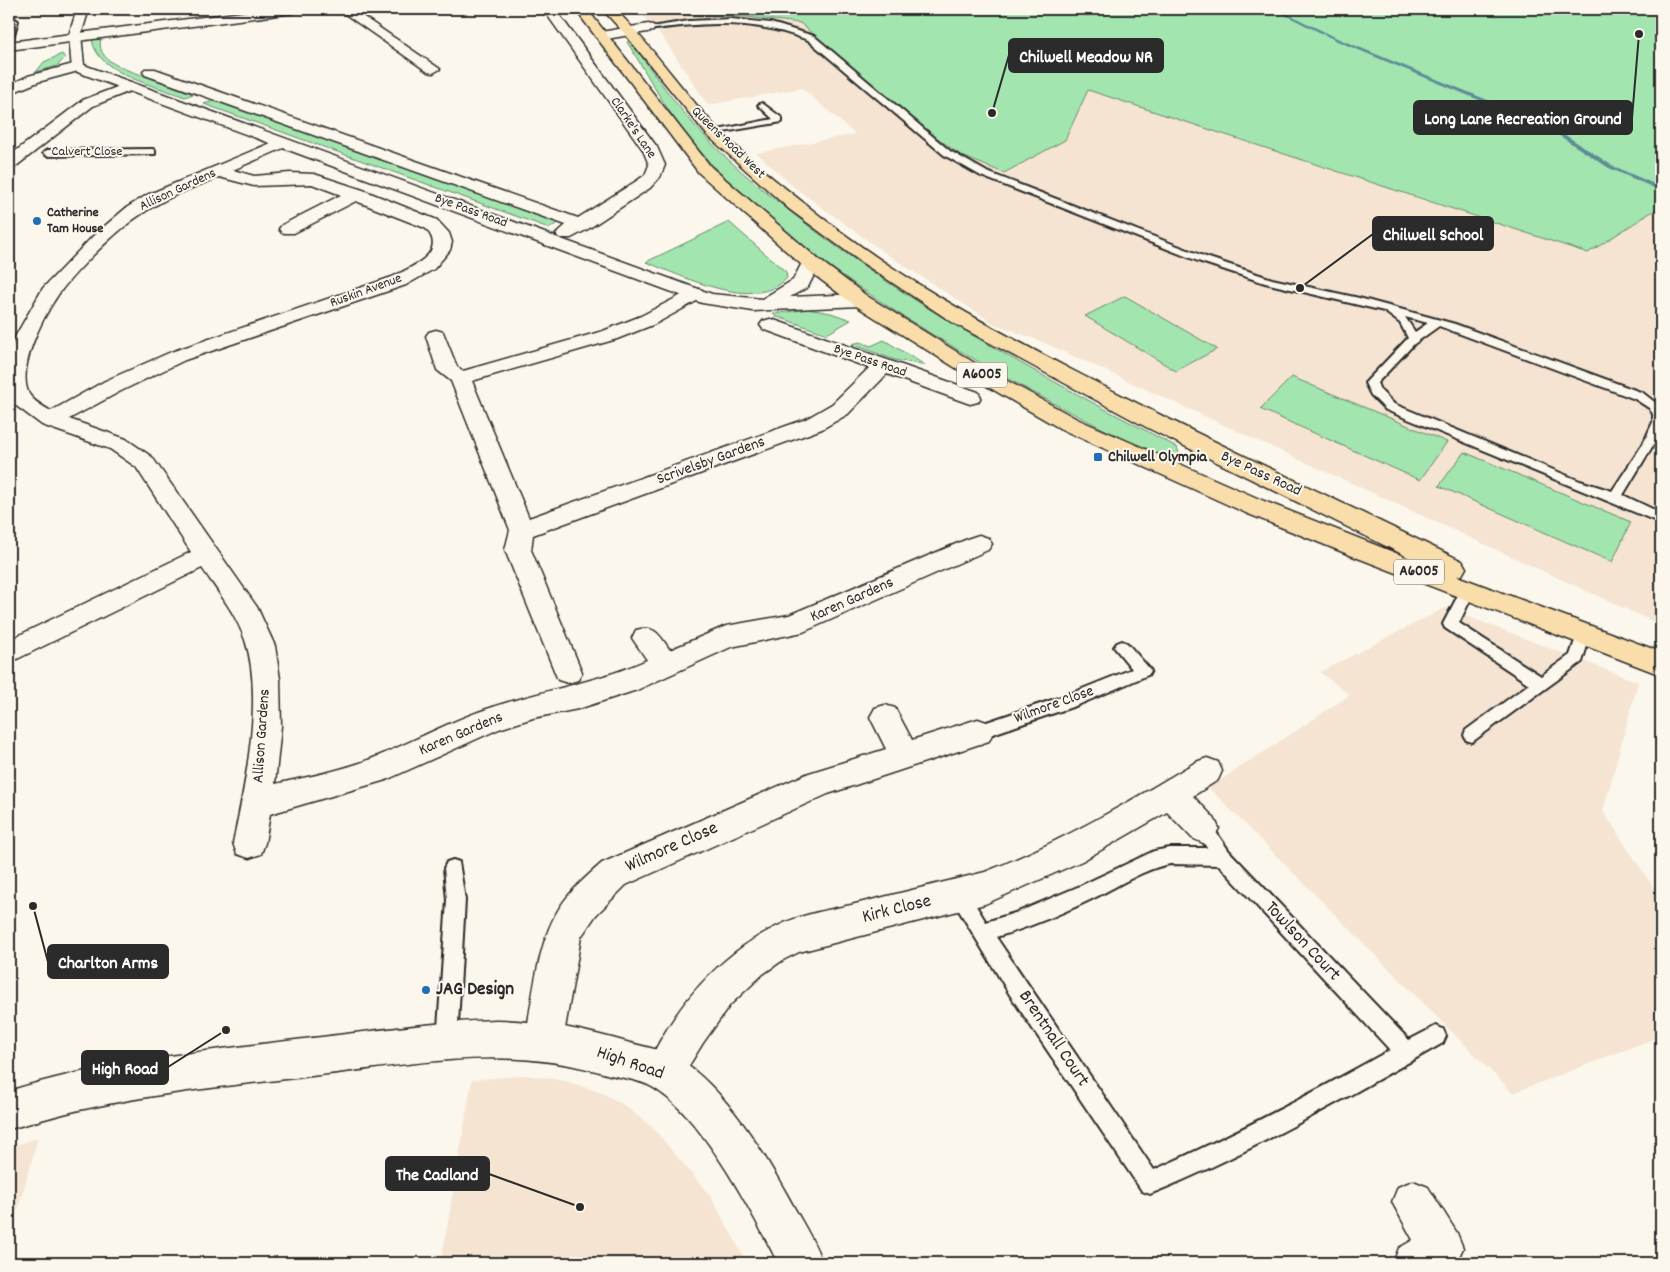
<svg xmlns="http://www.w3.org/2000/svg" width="1670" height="1272" font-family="Dekko,sans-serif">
<rect width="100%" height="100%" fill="#fbf7ec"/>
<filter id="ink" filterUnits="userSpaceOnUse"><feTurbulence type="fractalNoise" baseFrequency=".02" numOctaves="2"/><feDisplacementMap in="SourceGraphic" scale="10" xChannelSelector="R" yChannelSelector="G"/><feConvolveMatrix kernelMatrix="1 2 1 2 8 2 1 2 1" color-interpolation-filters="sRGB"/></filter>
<g filter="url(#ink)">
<g fill="#f4e4d1">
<polygon points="27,9 66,9 65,12 9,19 9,14 26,12"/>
<polygon points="641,13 747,17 800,23 813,33 1065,140 1088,90 1588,253 1661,206 1661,625 1045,343 993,323 882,251 794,187 757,153 855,134 802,88 708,105 661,35"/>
<polygon points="1445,608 1638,682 1603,811 1661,899 1661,1036 1513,1093 1209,788 1350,695 1320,672"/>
<polygon points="527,1075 565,1081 600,1092 622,1104 653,1128 711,1197 747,1263 441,1263 472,1080"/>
<polygon points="38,1138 9,1241 9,1147"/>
</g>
<g fill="#a3e5af" stroke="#67886d">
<polygon points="636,9 1661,9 1661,206 1588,253 1088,90 1065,140 1004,173 962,156 933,135 800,23 747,17 641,13"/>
<path d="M102,35C91,63 132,71 148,77C163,83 178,88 193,94L185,97C157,86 96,74 92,39Z"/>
<path d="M630,40C650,68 669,96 692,122C722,157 759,187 796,216C913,308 1045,378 1177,447L1180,456L1169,460L1163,458C1072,415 983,367 898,313C834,271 771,227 718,171C699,151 679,127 664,103C651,83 640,62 627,42Z"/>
<polygon points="62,54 65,58 57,66 36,72 44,62"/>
<polygon points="214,101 558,223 549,228 204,104"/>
<path d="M729,222L786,272L787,278C755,313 682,276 646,262Z"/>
<polygon points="1125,296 1217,349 1176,371 1085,316"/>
<polygon points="808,309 831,313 851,320 827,334 775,316 773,314"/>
<polygon points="884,340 925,365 895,360 852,344 860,342 871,346"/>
<polygon points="1292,377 1447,442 1420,480 1260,409"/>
<polygon points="1464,452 1631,522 1612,562 1439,486"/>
</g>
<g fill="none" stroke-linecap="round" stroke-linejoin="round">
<polygon fill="#5d8c96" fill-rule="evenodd" points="1273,9 1278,9 1339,39 1553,127 1613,166 1661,187 1661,191 1609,168 1549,129 1337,41"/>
<defs>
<g id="service">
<path d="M15,19L18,21L13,38L9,40C9,33 8,22 15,19Z"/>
<path d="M731,19L771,23L814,36L950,151L987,172L1206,257L1272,279L1359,298L1455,324L1643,393L1661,407V432L1623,495L1661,513V523L1386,410L1371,395L1365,383L1408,338L1400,323L1384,311L1265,283L1198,261L981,176L944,155L808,40C755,19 703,22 648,30L645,28L689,21ZM1405,317L1428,323L1415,332ZM1439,326L1635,399L1649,408L1653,414V422L1643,444L1612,491L1580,481L1394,404L1380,390L1377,383L1414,344Z"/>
<polygon points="762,103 782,118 782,122 712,134 708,132 773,119 758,105"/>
<polygon points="152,149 155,150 155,154 47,156 43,153 47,150"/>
<polygon points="1468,585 1473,586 1475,590 1459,623 1541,676 1570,655 1579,629 1589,629 1591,633 1582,662 1472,742 1466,740 1464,735 1466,730 1529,684 1445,628 1443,624 1463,586"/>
<polygon points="1122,641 1127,643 1148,667 1151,671 1148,675 1078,705 978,739 972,737 970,732 972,727 1067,695 1132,669 1114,647 1117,643"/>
<path d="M1203,820L1209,822L1229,851L1409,1040L1436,1026L1443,1029L1446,1036L1443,1043C1347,1097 1252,1152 1150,1194L1142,1191L1010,995L949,894L951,888L958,885L965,888L986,922L1018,912L1080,886L1154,851L1170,848H1207L1194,828L1197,822ZM1170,864L1219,865L1390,1050C1313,1093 1236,1134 1154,1170L996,937C1030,927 1064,913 1096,897C1120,885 1144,869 1170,864Z"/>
<polygon points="453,860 459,862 465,900 457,1042 454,1049 447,1052 440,1049 437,1042 447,900 444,868 447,862"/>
</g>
<g id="minor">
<polygon points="266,9 299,9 293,13 9,50 9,42"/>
<polygon points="338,9 352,9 440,69 433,73 428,72"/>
<polygon points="543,9 555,9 657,147 665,165 660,177 650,188 588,229 571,238 559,238 556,234 566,225 145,75 143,72 145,69 155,69 578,218 638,180 645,175 649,165 643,150"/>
<polygon points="648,24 653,25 654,28 653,31 601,40 595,36 601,32"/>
<polygon points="130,82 137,86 135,89 93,106 15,167 9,169 9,156 83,100"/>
<path d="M283,138L291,143L288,146L233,170L254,176L290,173L314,174L363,190L437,220L449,233L452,242L450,250L434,269L406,285L185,360L121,391L69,419L126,439L152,457L257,607L275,646L280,679L281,726L275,784C307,777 340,771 371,759C411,743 449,721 490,708C542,690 596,683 647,660L632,638L636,630C655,624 660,636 670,650L726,626L789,615L970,538L979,535L988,538L992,544L988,550L803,632L731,647L637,690L578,709L533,718L499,729L386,780L270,814L265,843L261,854L249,858L237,854L233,843C245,785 264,697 245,640C236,614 218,591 202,568L9,663V640L191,552L136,467L110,449L42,425L11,402L9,398V356L15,337L43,288L93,236L126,208L147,195ZM219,177L254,186L312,184L341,195L282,225L279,229L282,233H294L356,201L425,228C449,252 412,267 392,277L171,352L105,381L51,411C44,407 33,401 29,394C16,368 43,317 58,295C74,272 117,230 140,215C164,198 192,188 219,177Z"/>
<polygon points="695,288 702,290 705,294 702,298 655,324 617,339 472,381 529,518 806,419 832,404 869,368 763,329 760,325 763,321 770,319 777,321 978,392 981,397 978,402 970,404 887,374 848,414 822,429 533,535 531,550 582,672 578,680 568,683 558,680 505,550 510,530 451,381 437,370 426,336 429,332 436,330 443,332 457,367 463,371 603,331 641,316"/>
<path d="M885,705L895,708L912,740L978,719L989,723L993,732L989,741L828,794L626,885L596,915L581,937L563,1040L557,1053L544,1059L531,1053L525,1040C533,999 537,942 560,907C571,890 587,876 602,863L809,773L886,749L870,717L875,708Z"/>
<path d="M1207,758L1218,762L1222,771L1218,780L1193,796L1214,818L1219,828L1214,838L1203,843L1192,838L1167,812L1082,861L985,904L799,952L783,960L763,974L730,1005L703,1043L677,1085L664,1091L651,1085L645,1072C671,1010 720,952 782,924C803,914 828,910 851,905C896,894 940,883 985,872C1059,843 1128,803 1196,762Z"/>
<polygon points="1413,1181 1428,1187 1457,1233 1463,1248 1456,1263 1393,1263 1399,1248 1413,1240 1392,1202 1398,1187"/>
</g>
<g id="tertiary">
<polygon points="77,63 84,67 82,70 38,82 9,94 9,85 28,76"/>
<path d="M496,1020C543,1021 585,1030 630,1043C646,1047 663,1050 677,1058C728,1090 767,1158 795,1209C805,1227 816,1244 822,1263H778C752,1212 702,1115 652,1087C640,1080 623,1078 610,1075C509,1045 428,1062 328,1074C248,1084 168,1091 89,1108C62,1113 36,1122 9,1129V1091C105,1061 204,1051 304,1039C368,1032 432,1022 496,1020Z"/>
</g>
<polygon id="secondary" points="77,9 89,9 81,35 84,65 712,294 762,299 793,280 804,259 818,259 820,263 808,287 790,297 860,294 867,296 870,300 867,304 860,306 753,311 702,303 72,70 69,35"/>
<path id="primary" d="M575,9H587L711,167L818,259L867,296L973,362L1077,419L1264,501L1416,561L1146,427L955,324L861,262L789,209L707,135L625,34L602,9H615C651,45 680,88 715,126C739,152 772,178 800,200C882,268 976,320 1070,369C1199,436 1331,497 1462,561L1466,568L1462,575L1457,576L1661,652V675L1350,555L1246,513L1061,429L959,370L853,304L804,267L699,173Z"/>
</defs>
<use href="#service" stroke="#2b2b2b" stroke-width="4"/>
<use href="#minor" stroke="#2b2b2b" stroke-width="3"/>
<use href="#tertiary" stroke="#2b2b2b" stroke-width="3"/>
<use href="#secondary" stroke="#2b2b2b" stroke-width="3"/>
<use href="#primary" stroke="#2b2b2b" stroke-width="3"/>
<use href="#service" fill="#fbf7ec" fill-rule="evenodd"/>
<use href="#minor" fill="#fbf7ec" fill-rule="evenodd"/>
<use href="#tertiary" fill="#fbf7ec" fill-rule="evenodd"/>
<use href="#secondary" fill="#fbf7ec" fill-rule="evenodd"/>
<use href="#primary" fill="#f9deab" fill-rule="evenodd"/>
</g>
</g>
<g fill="#1f6fb2" stroke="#fbf7ec" stroke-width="2">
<circle cx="37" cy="221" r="5"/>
<rect x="1093" y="452" width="10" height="10" rx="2.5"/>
<circle cx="426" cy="990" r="5"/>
</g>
<g text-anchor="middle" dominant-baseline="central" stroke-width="4" stroke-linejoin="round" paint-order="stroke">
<g font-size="14" fill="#2b2b2b" stroke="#fbf7ec">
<text transform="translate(633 128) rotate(56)">Clarke's Lane</text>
<text transform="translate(728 143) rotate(44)">Queens Road West</text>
<text x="87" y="152">Calvert Close</text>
<text transform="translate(178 190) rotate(-25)">Allison Gardens</text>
<text transform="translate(471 211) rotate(20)">Bye Pass Road</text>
<text transform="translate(366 291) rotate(-20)">Ruskin Avenue</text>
<text transform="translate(870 361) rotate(19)">Bye Pass Road</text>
</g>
<g font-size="14" font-weight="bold" fill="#2b2b2b" stroke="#fbf7ec" text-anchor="start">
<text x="47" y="213">Catherine<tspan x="47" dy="16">Tam House</tspan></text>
</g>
<g fill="#fbf7ec" stroke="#696865" stroke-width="1">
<rect x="957" y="362.5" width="50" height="25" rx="4"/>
<rect x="1394" y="559.5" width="50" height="25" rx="4"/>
</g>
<g font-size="15" font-weight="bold" fill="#2b2b2b">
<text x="982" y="375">A6005</text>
<text x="1419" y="572">A6005</text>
</g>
<g font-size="16" font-weight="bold" fill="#2b2b2b" stroke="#fbf7ec" text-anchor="start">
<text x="1108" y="457">Chilwell Olympia</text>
</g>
<g font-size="16" fill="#2b2b2b" stroke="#fbf7ec">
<text transform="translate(711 461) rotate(-20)">Scrivelsby Gardens</text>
<text transform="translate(1261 474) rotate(25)">Bye Pass Road</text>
<text transform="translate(852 600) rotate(-24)">Karen Gardens</text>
<text transform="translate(1054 705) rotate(-20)">Wilmore Close</text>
<text transform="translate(461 734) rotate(-23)">Karen Gardens</text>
<text transform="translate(262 736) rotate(-86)">Allison Gardens</text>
</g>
<g font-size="19" fill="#2b2b2b" stroke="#fbf7ec">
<text transform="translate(672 848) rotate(-24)">Wilmore Close</text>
<text transform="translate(897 910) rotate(-14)">Kirk Close</text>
<text transform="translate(1302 942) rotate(47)">Towlson Court</text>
<text transform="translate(1053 1039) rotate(56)">Brentnall Court</text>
<text transform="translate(630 1064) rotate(19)">High Road</text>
</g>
<g font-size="19" font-weight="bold" fill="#2b2b2b" stroke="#fbf7ec" text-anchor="start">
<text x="436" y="990">JAG Design</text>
</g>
</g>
<path fill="none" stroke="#2b2b2b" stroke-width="2" d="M992 113L1009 55M1639 34L1632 118M1300 288L1373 234M33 906L48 962M226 1030L168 1067M580 1207L489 1174"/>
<g fill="#2b2b2b" stroke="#fbf7ec" stroke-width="2">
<circle cx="992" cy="113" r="5"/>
<circle cx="1639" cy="34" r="5"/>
<circle cx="1300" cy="288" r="5"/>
<circle cx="33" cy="906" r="5"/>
<circle cx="226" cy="1030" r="5"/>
<circle cx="580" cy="1207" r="5"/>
</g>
<g fill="#2b2b2b" stroke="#2b2b2b" stroke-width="2">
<rect x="1009" y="39" width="154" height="33" rx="5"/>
<rect x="1414" y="101" width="218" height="33" rx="5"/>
<rect x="1373" y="217" width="120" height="33" rx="5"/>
<rect x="48" y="945" width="120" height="33" rx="5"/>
<rect x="82" y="1051" width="86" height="33" rx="5"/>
<rect x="386" y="1157" width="103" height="33" rx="5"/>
</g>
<g font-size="18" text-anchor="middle" font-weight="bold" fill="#fff">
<text x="1086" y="62">Chilwell Meadow NR</text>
<text x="1523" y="124">Long Lane Recreation Ground</text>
<text x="1433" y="240">Chilwell School</text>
<text x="108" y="968">Charlton Arms</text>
<text x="125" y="1074">High Road</text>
<text x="437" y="1180">The Cadland</text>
</g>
<rect width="1670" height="1272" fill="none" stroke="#fbf7ec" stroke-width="30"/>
<rect x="15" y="15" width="1640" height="1242" fill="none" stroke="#2b2b2b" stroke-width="2" filter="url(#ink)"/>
</svg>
